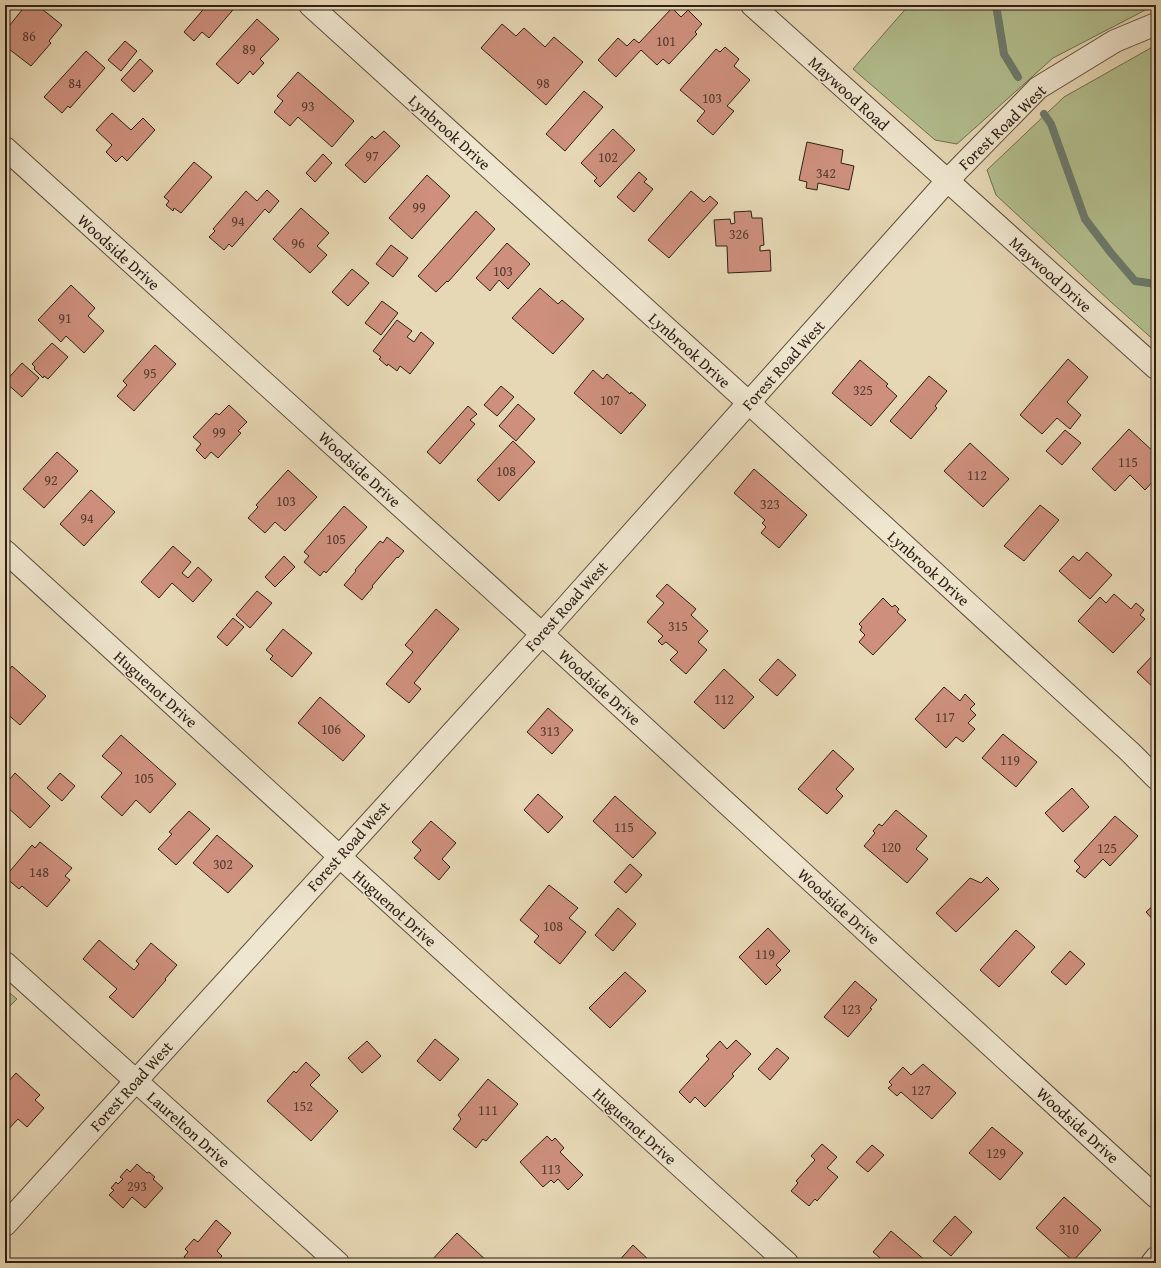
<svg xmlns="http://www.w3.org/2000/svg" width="1161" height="1268" font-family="'Gentium Book Plus',serif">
<rect width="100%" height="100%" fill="#e7d8b5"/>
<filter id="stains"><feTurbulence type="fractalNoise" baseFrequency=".005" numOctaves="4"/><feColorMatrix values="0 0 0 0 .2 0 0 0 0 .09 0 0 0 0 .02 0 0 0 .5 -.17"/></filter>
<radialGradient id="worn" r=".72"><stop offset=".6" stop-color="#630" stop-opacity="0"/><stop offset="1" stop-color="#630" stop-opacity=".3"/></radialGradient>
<g fill="#b3bf8f" stroke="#707052">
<polygon points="909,5 1155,5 1053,58 957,144 935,140 853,69"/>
<polygon points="1156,45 1156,342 1111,302 996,195 987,170 1064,97"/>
<polygon points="5,989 17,999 5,1011"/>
</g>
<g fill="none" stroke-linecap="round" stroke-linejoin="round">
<g stroke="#6d7c6f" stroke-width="8">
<polyline points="996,5 1004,54 1018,77"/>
<polyline points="1044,114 1051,124 1085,219 1111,253 1135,281 1156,284"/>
</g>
</g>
<g fill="#ce907d" stroke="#2e2016">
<polygon points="26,5 37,5 62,25 49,41 51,43 31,66 5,46 5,31"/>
<polygon points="207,5 237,5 209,38 202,32 194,41 184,32"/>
<polygon points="672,8 681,17 688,10 702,24 695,32 697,34 669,64 663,59 657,65 641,50 616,77 598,60 618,38 627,46 634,39 639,43"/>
<polygon points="257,19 279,39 260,59 264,63 253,75 250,71 238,84 216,64"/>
<polygon points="502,24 516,36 524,28 545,47 554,37 583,62 546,105 481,48"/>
<polygon points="125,41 137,51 121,71 108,60"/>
<polygon points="725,47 739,59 734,66 750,80 727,106 734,111 713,135 697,121 705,111 680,90 716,49 720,52"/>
<polygon points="86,51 105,68 70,108 68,106 62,113 44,97"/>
<polygon points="140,59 153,71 134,92 121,80"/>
<polygon points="298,72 354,121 332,147 298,117 290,126 274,112 283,101 277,96"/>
<polygon points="584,91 603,107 565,151 546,134"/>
<polygon points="112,113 131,130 143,118 155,130 127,161 122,156 116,162 106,152 112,145 96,130"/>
<polygon points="613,129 635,150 600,187 594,181 597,178 581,163"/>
<polygon points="384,131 400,146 365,183 345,165 372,136 375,139"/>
<polygon points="807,142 843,150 841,163 854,166 849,190 818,183 817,190 806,188 807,182 799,180"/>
<polygon points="323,154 332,163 315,182 306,173"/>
<polygon points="194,162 212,177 181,213 174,208 173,211 166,205 169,201 164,197"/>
<polygon points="639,172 647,179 644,182 653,189 634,212 617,197"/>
<polygon points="427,175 450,196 412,239 389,218"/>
<polygon points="267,190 279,201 269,213 265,209 232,247 229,244 224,250 209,237 215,231 213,229 246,191 257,201"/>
<polygon points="691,191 704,202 710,196 718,203 669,258 648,240"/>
<polygon points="301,208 329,233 317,246 327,255 310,273 273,239"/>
<polygon points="476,211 495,229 448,282 447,281 436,292 418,276"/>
<polygon points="751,211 752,218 762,218 764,245 760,246 760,251 770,250 771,271 728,273 727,246 716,246 714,220 730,219 731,224 735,223 734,212"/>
<polygon points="507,243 530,264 508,289 499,280 490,291 476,278"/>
<polygon points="391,245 408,258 393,277 376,264"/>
<polygon points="352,269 369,283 348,306 332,292"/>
<polygon points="71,285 95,308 88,316 104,331 84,353 66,336 61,342 38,320"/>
<polygon points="540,288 558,304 562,300 584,319 553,354 512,318"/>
<polygon points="382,301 398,313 381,335 365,323"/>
<polygon points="397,320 412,331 407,337 414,342 421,332 434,343 410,374 400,366 397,371 388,364 387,366 379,359 381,357 373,351"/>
<polygon points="52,343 68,357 48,379 44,376 43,378 34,369 35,367 32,364"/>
<polygon points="155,345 176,364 134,411 117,396 127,385 123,381"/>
<polygon points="1068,359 1088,377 1067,402 1081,415 1070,429 1057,418 1042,434 1020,415"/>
<polygon points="860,360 888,384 886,386 897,396 871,426 832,393"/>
<polygon points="22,363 39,378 22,397 5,382"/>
<polygon points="593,370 603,379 607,374 630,394 631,392 646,405 621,434 574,393"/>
<polygon points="929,376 947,391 935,406 937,408 911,439 890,421"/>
<polygon points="501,386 514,397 497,416 484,405"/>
<polygon points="518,404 535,419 516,441 499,426"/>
<polygon points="229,405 247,422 238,431 241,433 218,458 211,452 205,459 196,450 201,444 193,437 216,413 219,415"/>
<polygon points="468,406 477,414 470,420 475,424 440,464 427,452"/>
<polygon points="1129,429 1156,454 1156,478 1145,490 1130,475 1115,491 1092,469"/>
<polygon points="1065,430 1081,443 1062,465 1046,451"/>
<polygon points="513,441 535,462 499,501 477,480"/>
<polygon points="970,443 1009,479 983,507 944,471"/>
<polygon points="57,452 78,471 44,508 23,489"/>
<polygon points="754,469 807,515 779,548 761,533 766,527 762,523 765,520 734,493"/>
<polygon points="288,470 317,497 285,531 275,522 265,533 248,518 258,507 256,505"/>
<polygon points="91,490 115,512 84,546 60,524"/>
<polygon points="1040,505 1059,520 1024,561 1004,546"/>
<polygon points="344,506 367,527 326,573 324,571 320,576 304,562 309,556 304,552"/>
<polygon points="387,537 404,551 398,558 397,557 372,586 373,587 362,600 344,585 356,571 355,570 380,541 383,543"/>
<polygon points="173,546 191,562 182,573 188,578 198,567 212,580 193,602 172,583 159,598 141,582"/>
<polygon points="1087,552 1112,575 1090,599 1059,571 1073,556 1079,561"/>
<polygon points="284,556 295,567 275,587 265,577"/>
<polygon points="667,584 696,609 691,615 708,631 698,642 707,650 686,674 670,660 678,652 666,642 662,645 658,641 663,636 647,622 664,603 656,596"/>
<polygon points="257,591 272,603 250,628 236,615"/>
<polygon points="1114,594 1131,609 1136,603 1144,610 1140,615 1145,619 1113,653 1078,621 1100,597 1106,603"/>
<polygon points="883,598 892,607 895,605 899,609 897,612 906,620 873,655 859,642 865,635 860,630 862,627 859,624"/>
<polygon points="436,609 459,629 414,683 421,689 409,703 386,684 413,652 405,645"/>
<polygon points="233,618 244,627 227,646 217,637"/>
<polygon points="283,629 312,653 292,677 270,659 273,656 266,650"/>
<polygon points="1156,652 1156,690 1137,672"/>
<polygon points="778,659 796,675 777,696 759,680"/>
<polygon points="12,666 46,696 20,725 5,712 5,667 9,670"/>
<polygon points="724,669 754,697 724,729 694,702"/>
<polygon points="944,687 960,701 965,694 975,704 970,709 976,715 968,723 975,729 963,742 956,737 946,748 915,719"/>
<polygon points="320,697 365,736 343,761 298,723"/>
<polygon points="548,708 573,730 552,754 527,732"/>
<polygon points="1003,734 1037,762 1016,787 982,758"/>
<polygon points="121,735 176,784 150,813 136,800 122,816 101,797 122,773 102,756"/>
<polygon points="833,750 854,769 836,789 843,796 827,814 798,789"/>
<polygon points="15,773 50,806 30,828 5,805 5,785"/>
<polygon points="60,773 75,786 62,801 47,788"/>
<polygon points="1072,788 1089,807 1063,832 1045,813"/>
<polygon points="538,794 563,817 548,833 524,810"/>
<polygon points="615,796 656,833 633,858 593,821"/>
<polygon points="896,810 927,836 916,849 928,859 907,883 864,846 875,833 873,831 879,824 882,826"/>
<polygon points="189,811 210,829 176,865 158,849 172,834 169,832"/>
<polygon points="1115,816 1138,836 1110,866 1103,859 1085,878 1076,871 1080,867 1074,861"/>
<polygon points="431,821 456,843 442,859 450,867 439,880 414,858 421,850 412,842"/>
<polygon points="217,835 253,866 228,893 193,863"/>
<polygon points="40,842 72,868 65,876 70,880 47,907 22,886 19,889 5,877 32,845 35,848"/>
<polygon points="630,864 642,875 626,893 614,882"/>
<polygon points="987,877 999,889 956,932 936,913 970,878 981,883"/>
<polygon points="549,885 578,908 569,918 586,932 560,964 534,942 539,936 520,920"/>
<polygon points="1156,903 1156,923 1146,912"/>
<polygon points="618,908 636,924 613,951 595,935"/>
<polygon points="768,928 790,951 776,965 781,970 766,985 739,957"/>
<polygon points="1016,930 1035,947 999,987 980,970"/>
<polygon points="99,940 134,970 139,964 136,961 151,943 177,965 165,979 166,980 133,1018 109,997 117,989 83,959"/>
<polygon points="1070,951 1085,964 1066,985 1051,972"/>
<polygon points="625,972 646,991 610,1028 589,1008"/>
<polygon points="855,981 877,1000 870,1008 872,1009 848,1037 824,1017"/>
<polygon points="435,1039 459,1059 440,1081 417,1061"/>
<polygon points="736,1040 751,1054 732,1074 734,1076 705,1107 695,1097 690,1103 679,1092 709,1059 706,1056 720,1041 727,1049"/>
<polygon points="367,1041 381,1056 362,1073 348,1058"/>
<polygon points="777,1048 789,1058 770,1080 758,1069"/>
<polygon points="306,1062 320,1075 310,1085 338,1111 311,1141 267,1101 294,1071 296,1073"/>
<polygon points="923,1064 956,1093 932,1119 901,1092 897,1096 888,1088 892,1085 889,1082 903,1067 911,1075"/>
<polygon points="16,1073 40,1095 35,1100 44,1108 27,1127 18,1119 5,1133 5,1085"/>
<polygon points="488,1079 518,1104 486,1141 483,1139 476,1148 453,1129 461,1119 458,1115"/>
<polygon points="992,1127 1023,1153 1000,1180 969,1153"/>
<polygon points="547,1136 552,1141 555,1138 564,1148 560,1152 583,1175 568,1190 558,1179 554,1183 551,1180 543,1187 520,1162"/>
<polygon points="822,1144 837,1157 827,1168 838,1177 817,1201 815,1199 809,1206 791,1191 798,1183 796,1181 815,1160 811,1156"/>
<polygon points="872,1145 884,1155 868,1172 856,1162"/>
<polygon points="137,1164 147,1173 149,1172 155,1177 153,1179 163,1188 145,1208 132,1197 123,1208 109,1195 114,1190 111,1188 116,1182 118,1184 123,1179 120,1177 127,1169 130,1172"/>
<polygon points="1064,1197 1101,1230 1073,1261 1036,1228"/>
<polygon points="955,1216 972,1232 951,1256 933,1241"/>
<polygon points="216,1220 231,1233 217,1251 222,1256 216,1263 192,1263 184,1257 188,1252 185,1249 194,1239 198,1242"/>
<polygon points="891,1231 927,1262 926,1263 886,1263 873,1252"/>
<polygon points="457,1233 489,1263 429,1263"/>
<polygon points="633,1245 652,1263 617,1263"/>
</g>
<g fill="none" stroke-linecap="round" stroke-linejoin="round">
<defs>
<g id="street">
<polyline points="310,5 749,403 1130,752 1156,778"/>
<polyline points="752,5 1156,368"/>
<polyline points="5,148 542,634 1156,1197"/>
<polyline points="5,551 339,856 787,1263"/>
<polyline points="5,963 338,1263"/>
<polyline points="5,1225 542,634 947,181 1038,88 1115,41 1156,24"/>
<polyline points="1152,1263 1156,1258"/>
</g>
</defs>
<use href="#street" stroke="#5c4e3e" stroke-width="24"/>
<use href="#street" stroke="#efe6cf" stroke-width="22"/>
</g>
<g text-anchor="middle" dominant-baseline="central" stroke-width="3" stroke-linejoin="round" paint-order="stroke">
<g font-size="14" fill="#563c30">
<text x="29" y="36">86</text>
<text x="666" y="41">101</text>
<text x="249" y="49">89</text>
<text x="75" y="83">84</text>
<text x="543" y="83">98</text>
<text x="712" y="98">103</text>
<text x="308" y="106">93</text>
<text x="372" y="156">97</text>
<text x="608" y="157">102</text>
<text x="826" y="173">342</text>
<text x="419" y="207">99</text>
<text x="238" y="221">94</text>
<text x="739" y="234">326</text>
<text x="298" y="243">96</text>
<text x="503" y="271">103</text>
<text x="65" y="318">91</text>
<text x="150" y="373">95</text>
<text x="863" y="390">325</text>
<text x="610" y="400">107</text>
<text x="219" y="432">99</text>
<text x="1128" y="462">115</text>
<text x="506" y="471">108</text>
<text x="977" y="475">112</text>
<text x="51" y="480">92</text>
<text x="286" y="501">103</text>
<text x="770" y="504">323</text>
<text x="87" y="518">94</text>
<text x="336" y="539">105</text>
<text x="678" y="626">315</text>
<text x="724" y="699">112</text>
<text x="945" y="717">117</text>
<text x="331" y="729">106</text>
<text x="550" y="731">313</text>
<text x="1010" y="760">119</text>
<text x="144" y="778">105</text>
<text x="624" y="827">115</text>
<text x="891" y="847">120</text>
<text x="1107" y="848">125</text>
<text x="223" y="864">302</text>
<text x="39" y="872">148</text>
<text x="553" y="926">108</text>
<text x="765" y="954">119</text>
<text x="851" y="1009">123</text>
<text x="921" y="1090">127</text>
<text x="303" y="1106">152</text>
<text x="488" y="1110">111</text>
<text x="996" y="1153">129</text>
<text x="551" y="1169">113</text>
<text x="137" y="1186">293</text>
<text x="1069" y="1229">310</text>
</g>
<g font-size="16" fill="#2e2016" stroke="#efe6cf">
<text transform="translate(849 93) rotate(42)">Maywood Road</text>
<text transform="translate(1002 127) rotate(-44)">Forest Road West</text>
<text transform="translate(450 132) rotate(42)">Lynbrook Drive</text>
<text transform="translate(119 252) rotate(42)">Woodside Drive</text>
<text transform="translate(1051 274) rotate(42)">Maywood Drive</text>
<text transform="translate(690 350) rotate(42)">Lynbrook Drive</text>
<text transform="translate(783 365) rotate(-48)">Forest Road West</text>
<text transform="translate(360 469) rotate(42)">Woodside Drive</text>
<text transform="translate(929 568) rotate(42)">Lynbrook Drive</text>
<text transform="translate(566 606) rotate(-48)">Forest Road West</text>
<text transform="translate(600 687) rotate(42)">Woodside Drive</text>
<text transform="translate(156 689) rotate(42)">Huguenot Drive</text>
<text transform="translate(348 846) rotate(-48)">Forest Road West</text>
<text transform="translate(839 906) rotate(42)">Woodside Drive</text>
<text transform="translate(395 908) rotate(42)">Huguenot Drive</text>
<text transform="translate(131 1086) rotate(-48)">Forest Road West</text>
<text transform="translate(1078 1125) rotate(42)">Woodside Drive</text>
<text transform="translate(635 1126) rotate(42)">Huguenot Drive</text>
<text transform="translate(189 1129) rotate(42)">Laurelton Drive</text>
</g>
</g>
<rect width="1161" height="1268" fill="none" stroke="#e7d8b5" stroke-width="20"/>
<rect x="6" y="6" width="1149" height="1256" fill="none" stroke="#2e2016" stroke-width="2"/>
<rect x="10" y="10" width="1141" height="1248" fill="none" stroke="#2e2016"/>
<rect width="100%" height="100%" filter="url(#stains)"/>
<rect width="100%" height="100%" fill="url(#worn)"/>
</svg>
